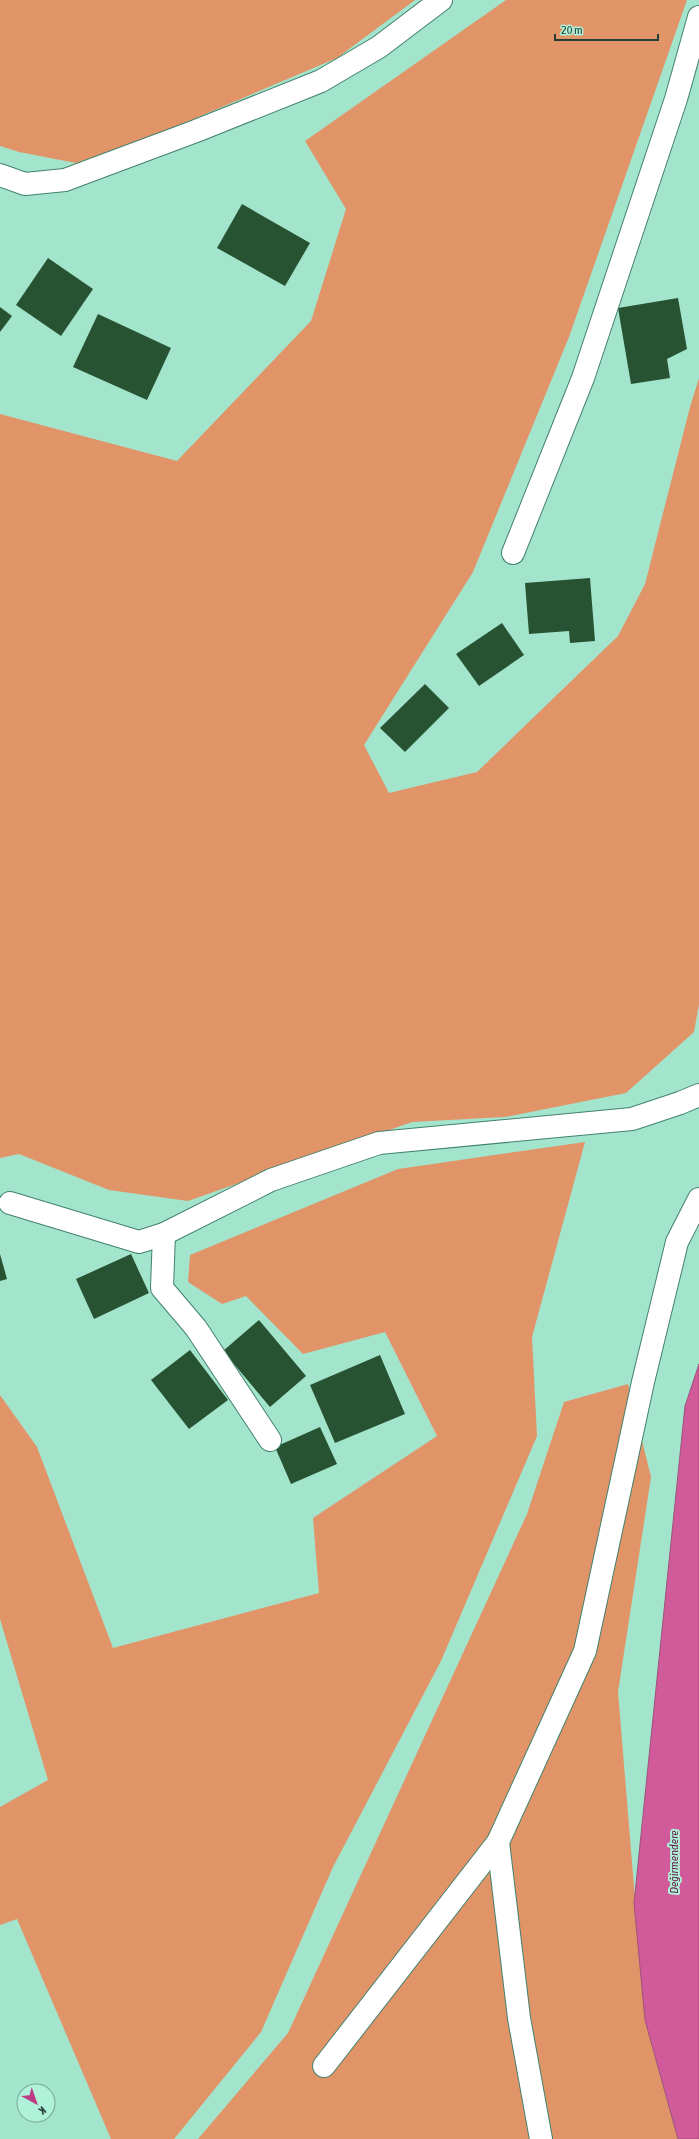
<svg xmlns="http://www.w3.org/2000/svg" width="699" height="2139" font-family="'Asap Condensed',sans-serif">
<rect width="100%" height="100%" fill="#a3e4cc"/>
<g fill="#e29469">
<polygon points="0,0 415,0 337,58 156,135 76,163 19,152 0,146"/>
<polygon points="506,0 687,0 569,337 473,572 364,745 389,793 477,772 618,636 645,584 690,407 699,378 699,1004 694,1032 626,1093 505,1117 412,1122 188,1201 109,1190 19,1154 0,1158 0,414 177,461 311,321 346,209 305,141"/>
<polygon points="585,1142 532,1337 537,1436 441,1661 333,1867 261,2032 174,2139 111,2139 17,1919 0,1925 0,1807 48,1780 0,1619 0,1395 37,1447 113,1648 319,1593 313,1518 437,1436 385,1332 303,1354 246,1296 222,1304 188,1282 190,1255 398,1169"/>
<polygon points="628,1384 651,1477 618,1692 645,2020 678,2139 198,2139 288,2033 527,1514 564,1402"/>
</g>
<polygon fill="#d15b9a" stroke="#9d527c" points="699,1364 699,2139 678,2139 645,2020 634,1903 685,1406"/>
<g fill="#285332">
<polygon points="242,204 310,243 285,286 217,248"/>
<polygon points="48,258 93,289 61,336 16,305"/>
<polygon points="678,298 687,349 667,359 670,378 631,384 618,308"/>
<polygon points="0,307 12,316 0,332"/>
<polygon points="98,314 171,348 147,400 73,367"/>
<polygon points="590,578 595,641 570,643 569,631 529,634 525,583"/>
<polygon points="502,623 524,655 479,686 456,654"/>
<polygon points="425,684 449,708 405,752 380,728"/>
<polygon points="0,1254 7,1279 0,1281"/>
<polygon points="131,1254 149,1293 94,1319 76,1279"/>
<polygon points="259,1320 306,1376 270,1407 223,1351"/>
<polygon points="190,1350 228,1400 189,1429 151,1380"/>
<polygon points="380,1355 405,1414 335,1443 310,1385"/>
<polygon points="320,1427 337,1464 291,1484 275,1447"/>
</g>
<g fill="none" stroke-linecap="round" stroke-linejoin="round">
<defs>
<g id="street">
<polyline points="0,175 25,184 65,180 196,131 321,81 379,47 441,0"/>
<polyline points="513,553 583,378 676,99 699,17"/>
<polyline points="10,1203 139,1242 164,1234 271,1180 379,1143 632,1119 680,1103 699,1095"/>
<polyline points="164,1234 162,1288 196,1328 270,1440"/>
<polyline points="324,2066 498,1842"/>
<polyline points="541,2139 519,2018 498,1842 585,1651 643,1382 677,1242 699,1199"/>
</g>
</defs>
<use href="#street" stroke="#43826d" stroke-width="24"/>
<use href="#street" stroke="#fff" stroke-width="22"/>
</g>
<g text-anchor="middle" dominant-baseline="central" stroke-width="4" stroke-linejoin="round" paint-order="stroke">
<g font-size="12" font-style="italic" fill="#611541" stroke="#b0f1d9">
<text transform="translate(674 1862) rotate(-90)">Değirmendere</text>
</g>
</g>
<g transform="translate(36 2103) rotate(140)"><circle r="19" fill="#b0f1d9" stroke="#78a997"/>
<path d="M0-3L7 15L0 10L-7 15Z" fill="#bd3b84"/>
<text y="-6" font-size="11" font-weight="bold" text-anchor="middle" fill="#233e35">K</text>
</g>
<path d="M555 34v6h103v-6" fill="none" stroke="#233e35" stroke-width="2"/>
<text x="561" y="34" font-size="12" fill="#233e35" stroke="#b0f1d9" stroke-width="3" paint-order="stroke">20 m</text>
</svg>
